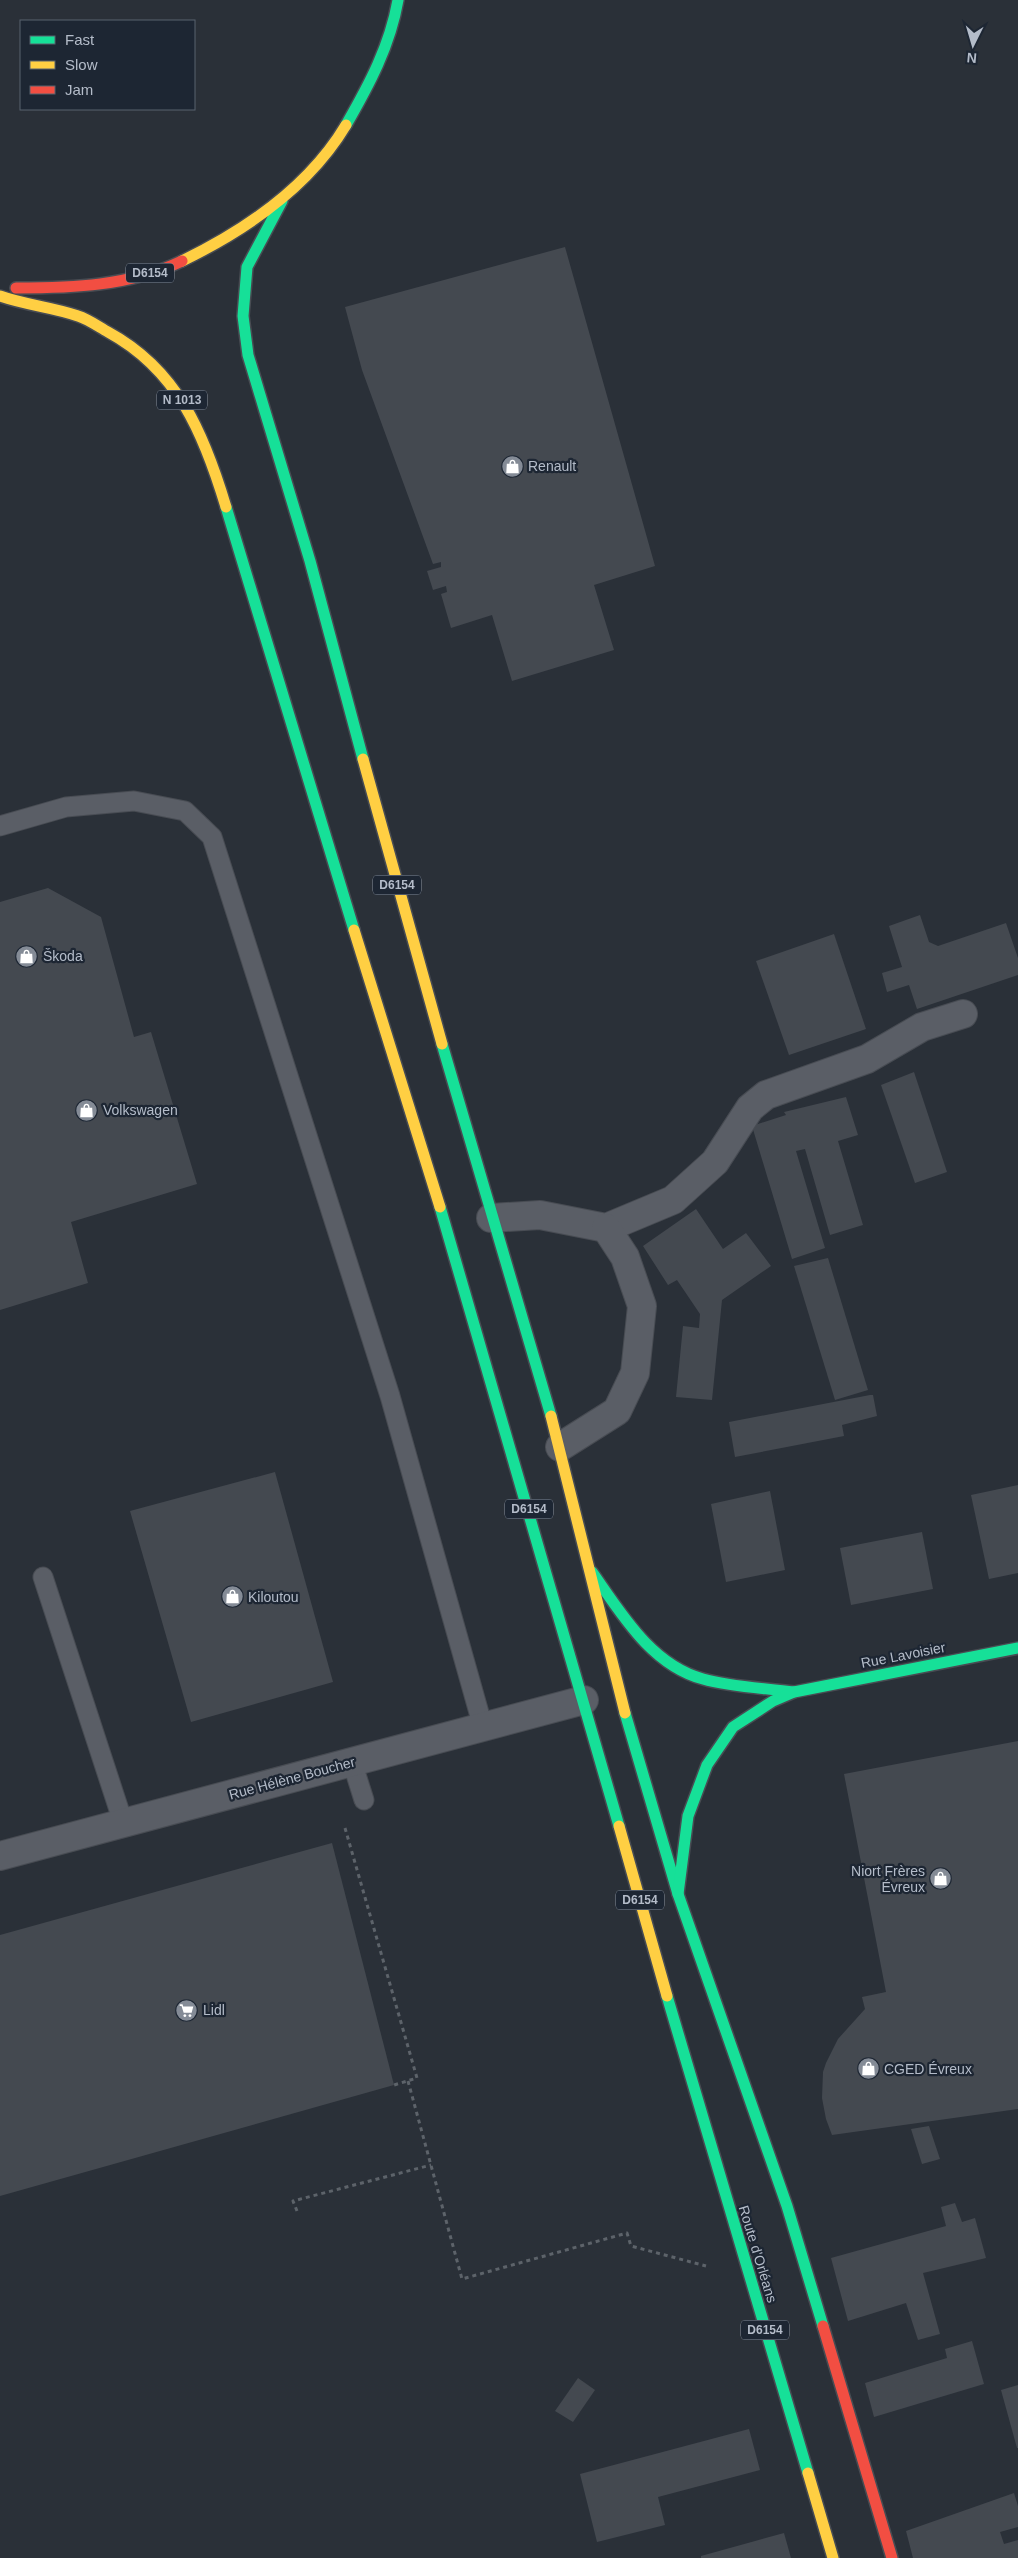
<svg xmlns="http://www.w3.org/2000/svg" width="1018" height="2558" font-family="Helvetica,sans-serif">
<rect width="100%" height="100%" fill="#2a3038"/>
<g fill="#444950">
<polygon points="565,247 655,566 594,585 614,650 512,681 492,615 451,628 441,594 447,592 446,586 433,590 427,571 441,567 441,562 433,564 362,370 345,307"/>
<polygon points="48,888 101,917 134,1037 151,1032 197,1184 71,1222 88,1283 0,1310 0,902"/>
<polygon points="920,915 929,942 938,946 1006,923 1018,958 1018,975 917,1009 909,985 887,992 882,973 902,967 889,926"/>
<polygon points="834,934 866,1029 789,1055 756,961"/>
<polygon points="914,1072 947,1172 915,1183 881,1085"/>
<polygon points="846,1097 858,1135 838,1141 863,1225 830,1235 805,1149 796,1151 825,1248 792,1259 752,1126 786,1115 784,1112"/>
<polygon points="696,1209 723,1249 746,1233 771,1266 722,1300 712,1400 676,1397 683,1326 699,1328 700,1314 677,1280 668,1285 643,1246"/>
<polygon points="828,1258 868,1390 835,1400 794,1266"/>
<polygon points="870,1395 873,1395 877,1416 842,1425 844,1436 735,1457 729,1422"/>
<polygon points="275,1472 333,1682 191,1722 130,1511"/>
<polygon points="1018,1485 1018,1573 989,1579 971,1495"/>
<polygon points="770,1491 785,1570 726,1582 711,1504"/>
<polygon points="922,1532 933,1589 851,1605 840,1548"/>
<polygon points="1018,1741 1018,2109 832,2135 826,2119 822,2098 823,2072 826,2063 838,2039 865,2009 862,1997 886,1992 844,1774"/>
<polygon points="332,1843 394,2085 0,2196 0,1935"/>
<polygon points="929,2126 940,2159 922,2164 911,2129"/>
<polygon points="955,2203 962,2222 975,2218 986,2258 923,2273 940,2334 918,2340 906,2303 848,2321 831,2258 946,2226 941,2207"/>
<polygon points="972,2341 984,2384 874,2417 865,2383 947,2358 945,2349"/>
<polygon points="578,2378 595,2390 573,2422 555,2411"/>
<polygon points="1018,2385 1018,2448 1017,2448 1001,2390"/>
<polygon points="749,2429 760,2470 658,2497 665,2525 597,2542 580,2474"/>
<polygon points="1014,2493 1018,2506 1018,2527 1000,2532 1004,2544 1018,2540 1018,2558 913,2558 906,2531"/>
<polygon points="784,2533 791,2558 701,2558 701,2556"/>
</g>
<g fill="none" stroke-linecap="round" stroke-linejoin="round">
<defs>
<g id="lane">
<polyline points="0,826 66,807 134,801 185,811 212,837 390,1396 483,1727"/>
<polyline points="43,1577 123,1822"/>
<polyline points="352,1762 364,1800"/>
</g>
<g id="street">
<polyline points="491,1218 540,1215 606,1228 673,1200 715,1162 750,1108 766,1095 867,1059 922,1027 963,1014"/>
<polyline points="560,1447 617,1411 635,1373 642,1306 625,1257 606,1228"/>
<polyline points="0,1856 584,1700"/>
</g>
<g id="fast">
<path d="M346,125C369,85 390,46 398,0"/>
<polyline points="282,201 247,267 243,316 248,355 310,561 363,759"/>
<polyline points="226,507 354,930"/>
<polyline points="442,1044 551,1416"/>
<polyline points="440,1207 619,1826"/>
<path d="M592,1572C621,1613 651,1665 703,1679C731,1687 764,1688 794,1692"/>
<polyline points="625,1713 678,1894 787,2206 823,2326"/>
<polyline points="678,1894 688,1816 707,1765 733,1727 773,1701 794,1692 1018,1648"/>
<polyline points="667,1996 808,2473"/>
</g>
<g id="slow">
<path d="M182,261C246,230 309,187 346,125"/>
<path d="M0,296C25,305 52,307 78,316C88,319 99,327 108,332C178,370 204,434 226,507"/>
<polyline points="363,759 442,1044"/>
<polyline points="354,930 440,1207"/>
<polyline points="551,1416 625,1713"/>
<polyline points="619,1826 667,1996"/>
<polyline points="808,2473 833,2558"/>
</g>
<g id="jam">
<path d="M16,288C72,288 130,286 182,261"/>
<polyline points="823,2326 892,2558"/>
</g>
</defs>
<use href="#lane" stroke="#484c53" stroke-width="21"/>
<use href="#street" stroke="#484c53" stroke-width="30"/>
<use href="#fast" stroke="#484c53" stroke-width="14"/>
<use href="#slow" stroke="#484c53" stroke-width="14"/>
<use href="#jam" stroke="#484c53" stroke-width="14"/>
<g stroke="#5d636a" stroke-width="3" stroke-dasharray="4 4" stroke-linecap="butt">
<polyline points="345,1828 417,2078 394,2085"/>
<polyline points="408,2081 462,2279 627,2233 631,2246 706,2266"/>
<polyline points="297,2211 293,2201 431,2165"/>
</g>
<use href="#lane" stroke="#5a5e66" stroke-width="19"/>
<use href="#street" stroke="#5a5e66" stroke-width="28"/>
<use href="#fast" stroke="#16e098" stroke-width="11"/>
<use href="#slow" stroke="#ffcf43" stroke-width="11"/>
<use href="#jam" stroke="#f24e42" stroke-width="11"/>
</g>
<defs>
<symbol id="shop-disc" viewBox="-11 -11 22 22"><circle r="9.5" fill="#848b96" stroke="#1d2633"/><path d="M-5-2.5h2.3a2.7 3.5 0 0 1 5.4 0H5L5.5 6h-11ZM-1.5-2.5h3a1.5 2.3 0 0 0-3 0Z" fill="#fff"/></symbol>
<symbol id="supermarket-disc" viewBox="-11 -11 22 22"><circle r="9.5" fill="#848b96" stroke="#1d2633"/><path d="M-6-5.5h2.5l.6 2H6L4.5 2H-2.5L-4.4-4H-6ZM-1.5 3.2a1.3 1.3 0 1 0 .1 0ZM3 3.2a1.3 1.3 0 1 0 .1 0Z" fill="#fff"/></symbol>
</defs>
<g fill-rule="evenodd">
<use href="#shop-disc" x="500" y="454" width="25" height="25"/>
<use href="#shop-disc" x="14" y="944" width="25" height="25"/>
<use href="#shop-disc" x="74" y="1098" width="25" height="25"/>
<use href="#shop-disc" x="220" y="1584" width="25" height="25"/>
<use href="#shop-disc" x="928" y="1866" width="25" height="25"/>
<use href="#supermarket-disc" x="174" y="1998" width="25" height="25"/>
<use href="#shop-disc" x="856" y="2056" width="25" height="25"/>
</g>
<g text-anchor="middle" dominant-baseline="central" stroke-width="4.5" stroke-linejoin="round" paint-order="stroke">
<g fill="#1d2633" stroke="#878f9c" stroke-width="1">
<rect x="126" y="263.5" width="48" height="19" rx="4"/>
<rect x="157" y="390.5" width="50" height="19" rx="4"/>
<rect x="373" y="875.5" width="48" height="19" rx="4"/>
<rect x="505" y="1499.5" width="48" height="19" rx="4"/>
<rect x="616" y="1890.5" width="48" height="19" rx="4"/>
<rect x="741" y="2320.5" width="48" height="19" rx="4"/>
</g>
<g font-size="12" font-weight="bold" fill="#b4bcc9">
<text x="150" y="273">D6154</text>
<text x="182" y="400">N 1013</text>
<text x="397" y="885">D6154</text>
<text x="529" y="1509">D6154</text>
<text x="640" y="1900">D6154</text>
<text x="765" y="2330">D6154</text>
</g>
<g font-size="14" fill="#b4bcc9" stroke="#1d2633" text-anchor="start">
<text x="528" y="466">Renault</text>
<text x="43" y="956">Škoda</text>
<text x="103" y="1110">Volkswagen</text>
<text x="248" y="1597">Kiloutou</text>
<text x="925" y="1871" text-anchor="end">Niort Frères<tspan x="925" dy="16">Évreux</tspan></text>
<text x="203" y="2010">Lidl</text>
<text x="884" y="2069">CGED Évreux</text>
</g>
<g font-size="14" fill="#b4bcc9" stroke="#1d2633">
<text transform="translate(903 1655) rotate(-11)">Rue Lavoisier</text>
<text transform="translate(292 1778) rotate(-15)">Rue Hélène Boucher</text>
<text transform="translate(758 2254) rotate(73)">Route d'Orléans</text>
</g>
</g>
<rect x="20" y="20" width="175" height="90" fill="#1d2633" stroke="#59626f"/>
<rect x="30" y="36" width="25" height="8" fill="#16e098" stroke="#59626f"/>
<text x="65" y="45" font-size="15" fill="#b4bcc9">Fast</text>
<rect x="30" y="61" width="25" height="8" fill="#ffcf43" stroke="#59626f"/>
<text x="65" y="70" font-size="15" fill="#b4bcc9">Slow</text>
<rect x="30" y="86" width="25" height="8" fill="#f24e42" stroke="#59626f"/>
<text x="65" y="95" font-size="15" fill="#b4bcc9">Jam</text>
<g transform="translate(973 45) rotate(185)" stroke="#1d2633" stroke-width="4" paint-order="stroke">
<path d="M0-4L9 19L0 12L-9 19Z" fill="#b4bcc9"/>
<text y="-8" font-size="14" font-weight="bold" text-anchor="middle" fill="#b4bcc9">N</text>
</g>
</svg>
